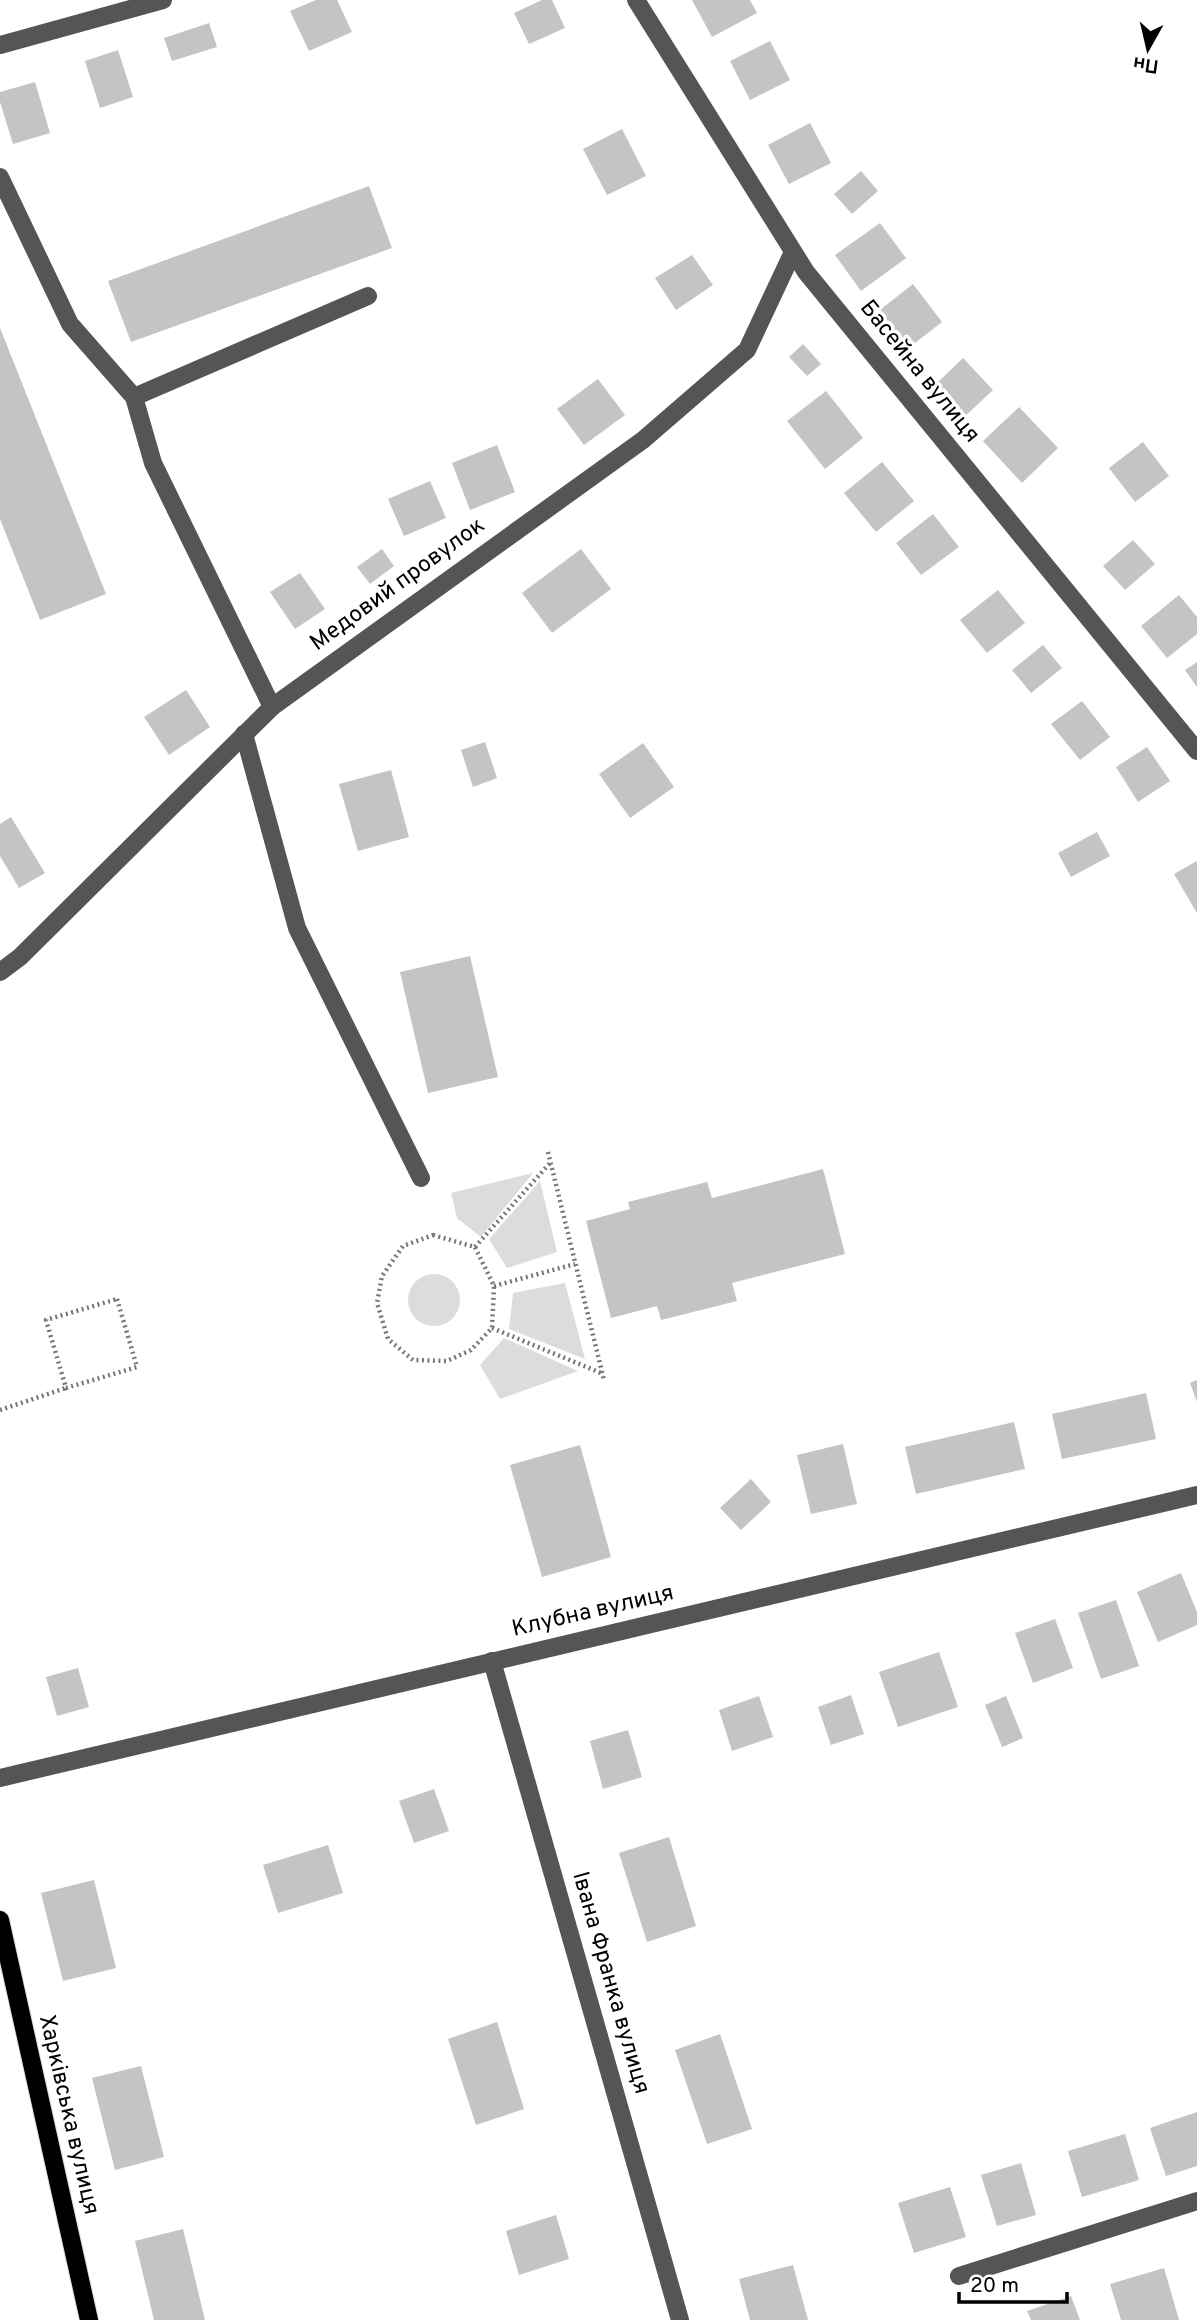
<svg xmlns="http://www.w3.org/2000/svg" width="1197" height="2320" font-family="Overpass,sans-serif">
<rect width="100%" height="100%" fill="#fff"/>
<g fill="#dcdcdc">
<polygon points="533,1173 481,1237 457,1218 451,1193"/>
<polygon points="540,1181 557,1252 507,1268 489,1239"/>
<circle cx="434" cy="1300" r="26"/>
<polygon points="565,1283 585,1359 509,1329 513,1293"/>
<polygon points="504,1338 578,1371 500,1399 480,1365"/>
</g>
<g fill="#c4c4c4">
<polygon points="316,0 337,0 352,32 309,51 290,11"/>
<polygon points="542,0 552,0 565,28 529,44 514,13"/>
<polygon points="692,0 750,0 757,13 712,37"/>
<polygon points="209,23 217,47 172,61 164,38"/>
<polygon points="770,41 790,80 750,100 730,61"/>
<polygon points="118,50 133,97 100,108 85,61"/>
<polygon points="35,82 50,133 13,144 0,102 0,92"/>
<polygon points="810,123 831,163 789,184 768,145"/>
<polygon points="622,129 646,176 607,195 583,149"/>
<polygon points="861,171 878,191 852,214 834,194"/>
<polygon points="369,186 392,248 131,342 108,281"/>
<polygon points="880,223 906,258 861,291 835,255"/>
<polygon points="692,255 713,285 676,310 655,278"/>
<polygon points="913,284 942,322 906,350 876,313"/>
<polygon points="0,328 106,594 40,620 0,519"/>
<polygon points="803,344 821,364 807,376 789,357"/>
<polygon points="963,358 993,390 961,420 932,388"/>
<polygon points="598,379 625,415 584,445 557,409"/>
<polygon points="826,391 863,438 825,469 787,421"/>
<polygon points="1019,407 1058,448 1022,483 983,441"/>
<polygon points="1143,442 1169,476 1135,502 1109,468"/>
<polygon points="497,445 515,492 470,510 452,463"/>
<polygon points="882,462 914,501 876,532 844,493"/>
<polygon points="430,481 446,518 404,536 388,499"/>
<polygon points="933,514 959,547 921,575 896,543"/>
<polygon points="1133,540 1155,564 1125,590 1103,566"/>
<polygon points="382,549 394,566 370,584 357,567"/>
<polygon points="581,549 611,589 552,633 522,593"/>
<polygon points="300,573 325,609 295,629 270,592"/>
<polygon points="998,590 1025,623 987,653 960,620"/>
<polygon points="1179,595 1197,617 1197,634 1167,658 1141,626"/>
<polygon points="1043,645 1062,668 1031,693 1012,670"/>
<polygon points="1197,662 1197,687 1185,670"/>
<polygon points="186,690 210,727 169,755 144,717"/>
<polygon points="1082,701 1110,737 1080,760 1051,724"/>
<polygon points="485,742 497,778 473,787 461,750"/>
<polygon points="643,743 674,787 630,818 599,774"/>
<polygon points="1147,747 1170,781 1138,802 1116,767"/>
<polygon points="391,770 409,837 358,851 339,784"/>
<polygon points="11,817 45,873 19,888 0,856 0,824"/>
<polygon points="1097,832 1110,856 1071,877 1058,853"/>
<polygon points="1197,861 1197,913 1174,874"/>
<polygon points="470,956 498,1077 428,1093 400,972"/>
<polygon points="823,1169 845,1254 732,1283 737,1301 661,1320 657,1306 611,1318 586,1221 630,1209 628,1202 707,1182 712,1198"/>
<polygon points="1197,1380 1197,1402 1190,1383"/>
<polygon points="1146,1393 1156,1439 1062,1459 1052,1414"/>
<polygon points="1014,1422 1025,1469 916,1494 905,1447"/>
<polygon points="843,1444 857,1504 811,1514 797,1455"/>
<polygon points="580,1445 611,1557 542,1577 510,1465"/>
<polygon points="751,1479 771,1502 741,1530 720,1508"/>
<polygon points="1181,1573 1197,1612 1197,1625 1158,1642 1137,1592"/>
<polygon points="1116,1600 1139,1666 1101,1679 1078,1613"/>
<polygon points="1055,1619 1073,1668 1033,1683 1015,1633"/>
<polygon points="939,1652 958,1707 898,1727 879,1672"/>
<polygon points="78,1668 89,1707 57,1716 46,1677"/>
<polygon points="851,1695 864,1734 831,1745 818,1707"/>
<polygon points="759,1696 773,1737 732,1751 719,1710"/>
<polygon points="1006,1696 1023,1738 1002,1747 985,1705"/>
<polygon points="628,1730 642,1777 603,1789 590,1741"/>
<polygon points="434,1789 449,1831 414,1843 399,1801"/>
<polygon points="669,1837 696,1926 647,1942 619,1853"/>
<polygon points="328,1845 343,1893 278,1913 263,1865"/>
<polygon points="94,1880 116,1968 63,1981 41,1893"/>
<polygon points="497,2022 524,2109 476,2125 448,2039"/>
<polygon points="720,2034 752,2129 707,2144 675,2050"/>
<polygon points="141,2066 164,2157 115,2170 92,2078"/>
<polygon points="1197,2112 1197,2166 1166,2176 1150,2128"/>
<polygon points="1125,2134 1139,2180 1082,2197 1068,2151"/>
<polygon points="1021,2163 1036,2215 997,2226 981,2175"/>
<polygon points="950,2187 966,2237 914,2253 898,2203"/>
<polygon points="556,2215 569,2259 519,2275 506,2231"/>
<polygon points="183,2229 205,2320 154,2320 135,2241"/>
<polygon points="793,2265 808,2320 750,2320 739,2279"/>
<polygon points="1164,2268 1179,2320 1121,2320 1110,2284"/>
<polygon points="1071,2296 1080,2320 1031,2320 1027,2311"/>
</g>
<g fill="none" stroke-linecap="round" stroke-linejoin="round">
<defs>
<polyline id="major" points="0,1920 89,2320"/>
</defs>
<use href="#major" stroke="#dbdbdb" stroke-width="20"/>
<g stroke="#777" stroke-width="4.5" stroke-dasharray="2 3.5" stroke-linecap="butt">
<polyline points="548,1152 604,1380"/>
<polygon points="433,1235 475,1247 494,1286 492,1328 471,1350 447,1361 413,1360 388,1339 377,1303 382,1276 403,1246"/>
<polyline points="475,1247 550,1163"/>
<polyline points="494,1286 575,1264"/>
<polygon points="117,1299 137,1367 66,1388 46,1320"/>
<polyline points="492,1328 601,1373"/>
<polyline points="0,1410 66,1388"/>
</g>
<g stroke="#555" stroke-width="18">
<polyline points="636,0 806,272 1197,751"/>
<polyline points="0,45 163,0"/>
<polyline points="0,177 70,324 134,397 153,463 272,707"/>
<polyline points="134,397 368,296"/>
<polyline points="244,734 297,928 421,1178"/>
<polyline points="0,972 20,957 272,707 643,440 747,350 793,252"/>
<polyline points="492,1661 680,2320"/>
<polyline points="0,1778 1197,1495"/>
<polyline points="959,2276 1197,2201"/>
</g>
<use href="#major" stroke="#000" stroke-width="18"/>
</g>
<g text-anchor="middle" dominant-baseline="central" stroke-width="7" stroke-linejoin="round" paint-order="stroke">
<g font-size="23" fill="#000" stroke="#fff">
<text transform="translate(919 372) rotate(51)">Басейна вулиця</text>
<text transform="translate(398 585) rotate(-36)">Медовий провулок</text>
<text transform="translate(593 1612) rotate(-13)">Клубна вулиця</text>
<text transform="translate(610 1983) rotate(74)">Івана Франка вулиця</text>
<text transform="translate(68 2115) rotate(77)">Харківська вулиця</text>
</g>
</g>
<g transform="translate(1148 49) rotate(188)" stroke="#ffffff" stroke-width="5" paint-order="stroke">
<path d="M0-5L12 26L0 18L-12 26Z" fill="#000000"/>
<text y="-10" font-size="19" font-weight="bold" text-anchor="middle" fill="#000000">Пн</text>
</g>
<path d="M959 2292v10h108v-10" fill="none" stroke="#000000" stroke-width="3.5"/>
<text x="970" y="2292" font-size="21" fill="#000000" stroke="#ffffff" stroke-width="5" paint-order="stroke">20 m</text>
</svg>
